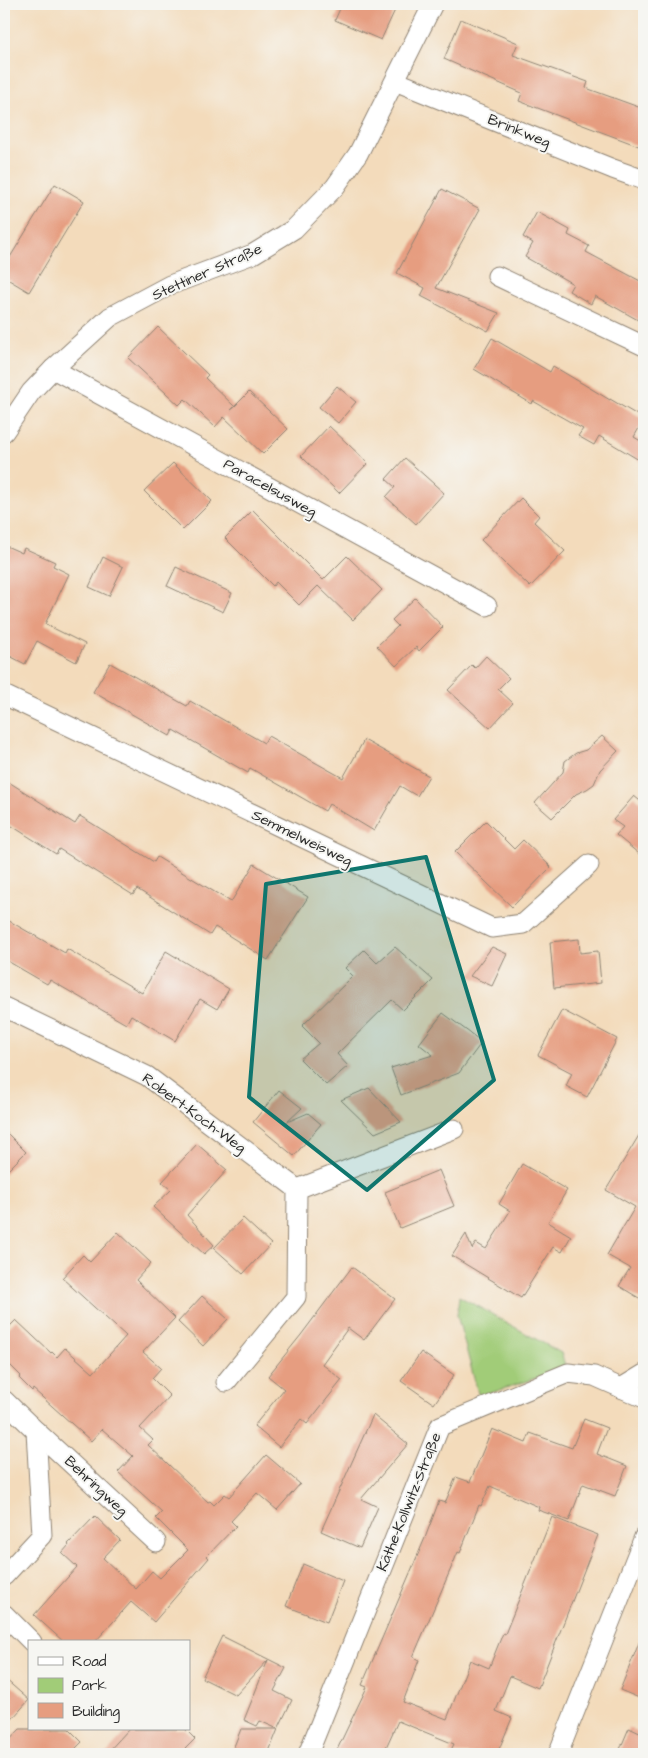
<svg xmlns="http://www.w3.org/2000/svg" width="648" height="1758" font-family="'Architects Daughter',sans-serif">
<rect width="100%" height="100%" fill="#f6f6f2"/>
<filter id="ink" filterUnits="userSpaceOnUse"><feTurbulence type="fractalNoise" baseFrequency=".02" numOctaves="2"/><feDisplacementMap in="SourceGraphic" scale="10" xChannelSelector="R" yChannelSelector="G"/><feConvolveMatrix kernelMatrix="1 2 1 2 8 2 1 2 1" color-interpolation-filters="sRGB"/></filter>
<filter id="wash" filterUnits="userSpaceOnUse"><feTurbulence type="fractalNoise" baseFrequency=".0096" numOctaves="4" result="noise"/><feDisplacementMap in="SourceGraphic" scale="20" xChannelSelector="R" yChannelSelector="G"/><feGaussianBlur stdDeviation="1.12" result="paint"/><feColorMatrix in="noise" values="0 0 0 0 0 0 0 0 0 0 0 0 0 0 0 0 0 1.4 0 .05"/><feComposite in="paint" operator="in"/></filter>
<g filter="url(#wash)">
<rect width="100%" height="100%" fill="#f3dbbb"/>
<polygon fill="#a1cc78" stroke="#667c52" points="459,1296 561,1353 566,1368 479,1397 457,1315"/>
<g id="blocks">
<g fill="#e69d80">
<polygon points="342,4 381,4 395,10 381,40 335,20"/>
<polygon points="461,19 518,43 513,55 588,82 586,88 644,109 644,148 519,101 522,93 444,59"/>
<polygon points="55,184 84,201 29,292 4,277 4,267"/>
<polygon points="442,189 480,209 436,288 499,313 488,331 421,296 425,288 397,273"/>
<polygon points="537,212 570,230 568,235 589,246 586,252 644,283 644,307 638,320 595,296 591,304 569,291 573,284 525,257 533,243 523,237"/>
<polygon points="158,327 208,375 205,378 235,407 231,410 249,392 288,429 263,454 224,417 215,427 185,399 179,405 128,358"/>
<polygon points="492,338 550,372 553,366 610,400 610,399 644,419 634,437 644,443 644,463 599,436 594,445 578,436 583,429 533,401 532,404 474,369"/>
<polygon points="337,386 356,402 338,423 319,407"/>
<polygon points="329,426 368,463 339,493 301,456"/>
<polygon points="405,458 444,493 416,524 386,497 395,487 386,479"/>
<polygon points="173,463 212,501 183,530 144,491"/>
<polygon points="521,498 539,516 534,522 565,551 530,587 481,540"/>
<polygon points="253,510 323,580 347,556 382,590 353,620 318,586 299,605 276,582 273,586 225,538"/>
<polygon points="4,545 22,553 24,548 55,562 53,566 69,574 45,624 85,644 76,662 37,641 25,664 4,653"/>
<polygon points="103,557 123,567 109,596 89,587"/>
<polygon points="176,567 232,593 223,612 167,586"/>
<polygon points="415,598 443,627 419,651 416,647 396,666 377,646 398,626 392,620"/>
<polygon points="486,656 509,678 498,689 513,703 490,728 448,690 472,665 475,668"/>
<polygon points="110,663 187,706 190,701 264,743 268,736 343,778 364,740 429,776 417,796 400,786 374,831 329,804 325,811 250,768 248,773 173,730 170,736 93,692"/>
<polygon points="602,736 618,751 600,770 594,784 587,789 576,794 552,818 535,803 563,772 565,761 576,753 586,750"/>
<polygon points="4,779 75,824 80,816 154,862 157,857 231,902 254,864 308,897 268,960 215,927 210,935 137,889 133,895 59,849 56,854 4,821"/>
<polygon points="634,796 644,804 644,858 616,835 623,827 613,820"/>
<polygon points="486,821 514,849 523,840 551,867 512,907 455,852"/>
<polygon points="4,918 65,953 67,949 142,993 166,951 229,989 217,1009 200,999 175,1041 131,1015 126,1024 50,980 47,984 4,959"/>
<polygon points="579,939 580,953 598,951 601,983 554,988 550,942"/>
<polygon points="395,947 433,980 403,1010 392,1000 337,1054 348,1066 326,1085 300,1059 319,1043 302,1026 353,976 345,968 364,950 377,963"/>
<polygon points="492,947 507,954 492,986 470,976"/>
<polygon points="562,1010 617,1039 587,1097 566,1086 572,1073 538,1055"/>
<polygon points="443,1013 482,1042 459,1073 401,1095 391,1068 433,1055 419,1044"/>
<polygon points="369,1088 401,1122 375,1133 341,1100"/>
<polygon points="279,1090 302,1108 287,1122 308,1113 321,1124 294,1156 253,1122"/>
<polygon points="644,1127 644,1301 619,1286 630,1268 607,1255 635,1207 606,1190"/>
<polygon points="4,1130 26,1152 4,1174"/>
<polygon points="197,1144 227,1170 187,1215 214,1245 204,1254 153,1207 171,1190 162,1182"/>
<polygon points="522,1164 567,1190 548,1222 571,1236 562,1252 553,1247 521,1298 452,1256 466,1234 472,1249 476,1243 486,1249 510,1211 499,1204"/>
<polygon points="439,1170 454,1206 400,1228 385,1192"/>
<polygon points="243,1218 271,1244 243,1274 214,1248"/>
<polygon points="118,1232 151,1263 136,1280 175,1318 143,1352 161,1368 152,1378 170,1396 140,1428 153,1440 148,1445 208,1502 210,1501 214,1505 225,1494 229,1497 266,1455 300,1484 277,1510 257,1493 231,1521 236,1526 207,1556 209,1558 154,1622 131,1602 95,1642 64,1642 34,1615 77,1567 62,1553 69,1545 68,1544 95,1516 120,1540 103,1558 136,1589 152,1571 160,1578 188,1550 156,1518 162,1512 118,1472 133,1456 102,1429 91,1441 33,1389 32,1391 19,1378 21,1376 4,1359 4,1332 16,1320 51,1353 52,1352 57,1357 65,1348 93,1373 126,1336 62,1278 83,1255 90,1262"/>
<polygon points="352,1267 395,1299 364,1340 348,1328 322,1364 342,1380 307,1424 301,1419 279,1447 254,1426 284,1389 268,1376 301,1335"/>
<polygon points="202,1296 228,1319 203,1346 178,1322"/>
<polygon points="421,1352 454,1375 434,1404 401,1381"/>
<polygon points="373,1415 408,1444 361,1499 378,1507 360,1548 321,1531"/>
<polygon points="584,1419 607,1428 597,1454 627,1466 615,1496 583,1484 569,1521 538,1510 539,1507 490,1486 481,1506 479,1505 460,1553 458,1552 413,1657 419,1660 403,1702 447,1719 470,1660 489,1668 503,1633 505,1634 552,1517 598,1535 538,1688 510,1676 496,1711 512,1718 497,1754 449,1754 454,1744 398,1721 383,1754 335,1754 367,1687 362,1685 425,1538 439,1501 445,1503 456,1477 470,1482 492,1429 526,1443 530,1433 572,1448"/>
<polygon points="303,1564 343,1581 327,1622 286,1606"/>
<polygon points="643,1633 644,1633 644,1700 620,1690"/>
<polygon points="222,1636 286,1668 274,1691 292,1700 278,1729 260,1721 257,1726 244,1720 268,1660 236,1695 202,1678"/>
<polygon points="4,1678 29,1700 4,1728"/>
<polygon points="629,1728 644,1735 644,1754 618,1754"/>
<polygon points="20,1729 69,1729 82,1742 70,1754 4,1754 4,1746"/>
<polygon points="129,1729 185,1729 195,1739 180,1754 106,1754"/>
<polygon points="241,1729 278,1729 268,1754 231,1754"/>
</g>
</g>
</g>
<g filter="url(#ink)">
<use href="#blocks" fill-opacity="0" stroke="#8f8373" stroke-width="1"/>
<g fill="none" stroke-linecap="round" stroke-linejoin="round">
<defs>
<g id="minor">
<polyline points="395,81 613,169 644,180"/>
<polyline points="497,276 644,346"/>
<polyline points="53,369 487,606"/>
<polyline points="4,432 31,392 53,369 110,317 170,285 253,254 294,229 335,187 358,154 433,4"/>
<polyline points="4,695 492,928 523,924 589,865"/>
<polyline points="4,1007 147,1076 297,1189 454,1129"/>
<polyline points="226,1382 296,1297 297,1189"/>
<polyline points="621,1388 644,1374"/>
<polyline points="4,1400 36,1431 42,1535 4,1576"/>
<polyline points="36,1431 156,1542"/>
<polyline points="4,1614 32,1642"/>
<polyline points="308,1754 440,1426 568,1373 594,1376 644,1398"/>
<polyline points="558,1754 644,1537"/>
</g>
</defs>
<use href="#minor" stroke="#8f8373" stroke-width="21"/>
<use href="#minor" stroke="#fff" stroke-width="19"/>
</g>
</g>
<path fill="#0f766e" fill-opacity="0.2" stroke="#0f766e" stroke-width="4" stroke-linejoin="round" d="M426,857L494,1080L367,1190L249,1097L266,884Z"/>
<g text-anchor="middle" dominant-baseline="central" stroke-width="4" stroke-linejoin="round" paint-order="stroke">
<g font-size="15" fill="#2b2b2b" stroke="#f6f6f2">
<text transform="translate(519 131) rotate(22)">Brinkweg</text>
<text transform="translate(207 272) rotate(-24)">Stettiner Straße</text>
<text transform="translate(270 488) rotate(29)">Paracelsusweg</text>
<text transform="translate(302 838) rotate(26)">Semmelweisweg</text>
<text transform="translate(194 1113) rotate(36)">Robert-Koch-Weg</text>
<text transform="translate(96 1486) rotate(43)">Behringweg</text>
<text transform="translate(409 1502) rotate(-68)">Käthe-Kollwitz-Straße</text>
</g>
</g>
<rect width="648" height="1758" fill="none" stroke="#f6f6f2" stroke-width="20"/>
<rect x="28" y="1640" width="162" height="90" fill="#f6f6f2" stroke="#a5a5a2"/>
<rect x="38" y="1657" width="25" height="8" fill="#ffffff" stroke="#a5a5a2"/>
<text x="72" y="1666" font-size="15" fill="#2b2b2b">Road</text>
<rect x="38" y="1678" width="25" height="15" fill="#a1cc78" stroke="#a5a5a2"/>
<text x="72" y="1690" font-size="15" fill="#2b2b2b">Park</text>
<rect x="38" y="1703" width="25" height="15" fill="#e69d80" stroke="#a5a5a2"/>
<text x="72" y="1716" font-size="15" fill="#2b2b2b">Building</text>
</svg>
